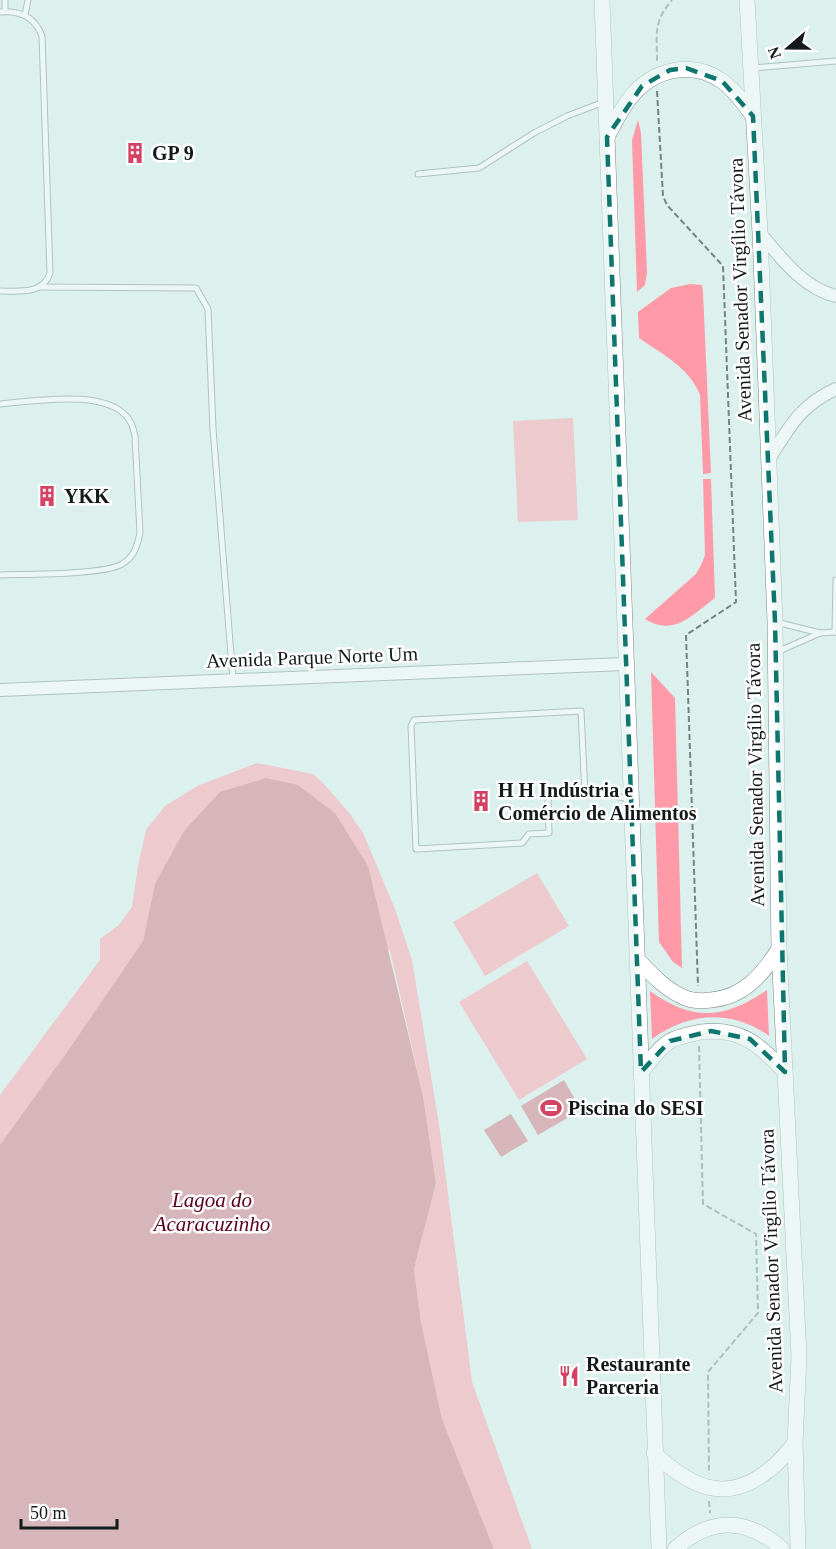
<svg xmlns="http://www.w3.org/2000/svg" width="836" height="1549" font-family="Georgia,serif">
<rect width="100%" height="100%" fill="#dcf0ed"/>
<g fill="#ff9ba9">
<polygon points="638,120 641,133 647,272 645,285 637,292 632,140"/>
<path d="M690,284L702,285L703,292L711,473L703,474L700,395C690,368 662,354 639,338L638,312L671,288Z"/>
<polygon points="573,418 578,520 518,522 513,421"/>
<path d="M703,479H711L715,598C692,615 674,637 645,619L696,574L702,563L705,555Z"/>
<polygon points="651,672 675,698 682,968 673,962 659,942"/>
<polygon points="257,763 313,774 324,784 350,814 363,833 395,909 412,960 440,1131 472,1382 532,1549 494,1549 442,1419 421,1322 414,1269 436,1183 423,1096 390,950 155,884 143,941 71,1048 0,1145 0,1095 100,960 100,939 119,925 132,907 138,866 146,830 165,806 197,786"/>
<polygon points="537,873 569,926 485,976 453,922"/>
<polygon points="527,961 587,1059 519,1100 459,1002"/>
<path d="M767,990L769,1036C732,1009 688,1012 652,1039L650,991C693,1022 725,1019 767,990Z"/>
</g>
<g fill="#cf6f7e">
<polygon points="266,778 298,785 335,813 368,866 423,1096 436,1183 414,1269 421,1322 442,1419 494,1549 0,1549 0,1145 70,1048 143,941 155,884 184,831 220,792"/>
<polygon points="564,1080 581,1110 538,1135 521,1106"/>
<polygon points="511,1114 528,1141 501,1157 484,1130"/>
</g>
<g fill="none" stroke-linecap="round" stroke-linejoin="round">
<defs>
<g id="service">
<polyline points="5,0 5,11"/>
<path d="M0,12C20,10 35,17 42,36L50,273C43,295 19,291 0,291"/>
<polyline points="25,15 28,0"/>
<polyline points="752,68 836,61"/>
<polyline points="418,174 479,168 534,133 567,116 604,102"/>
<polyline points="39,287 196,288 208,309 213,429 233,680"/>
<path d="M0,404C34,401 113,387 131,423C133,427 134,432 135,436L140,533C137,547 134,557 122,564C105,575 24,574 0,575"/>
<polyline points="776,622 820,633 836,632"/>
<polyline points="835,632 836,580"/>
<polyline points="777,652 820,633"/>
<path d="M585,795L581,711L414,720L411,726L416,849L522,843L529,834L549,833L548,801L551,793C578,792 604,793 630,799"/>
</g>
<g id="tertiary">
<path d="M760,233C781,258 803,288 836,296"/>
<path d="M768,461C788,429 800,405 836,389"/>
<polyline points="0,690 625,664"/>
</g>
<g id="secondary">
<polyline points="602,0 659,1549"/>
<polyline points="747,0 760,233 775,622 779,949 799,1357 795,1443 798,1549"/>
<path d="M607,137C614,124 621,109 631,97C653,69 692,60 722,81C735,90 744,104 753,116"/>
<path d="M637,959C652,975 668,992 688,999C695,1001 704,1001 711,1000C744,997 762,975 779,949"/>
<path d="M641,1072C650,1062 658,1048 670,1041C678,1036 691,1034 701,1032C741,1027 760,1045 785,1072"/>
<path d="M654,1453C690,1487 726,1505 769,1470C779,1463 787,1452 795,1443"/>
<path d="M675,1549C710,1517 747,1517 782,1549"/>
</g>
</defs>
<use href="#service" stroke="#798c89" stroke-width="7"/>
<use href="#tertiary" stroke="#798c89" stroke-width="14"/>
<use href="#secondary" stroke="#798c89" stroke-width="16"/>
<g stroke="#758381" stroke-width="2" stroke-dasharray="6 3" stroke-linecap="butt">
<path d="M657,61C657,34 653,22 672,0"/>
<polyline points="657,91 663,196 667,205 723,266 736,602 686,635 698,986"/>
<polyline points="699,1046 703,1204 756,1234 758,1313 708,1372 709,1474"/>
<polyline points="709,1501 710,1513"/>
</g>
<use href="#service" stroke="#fff" stroke-width="5"/>
<use href="#tertiary" stroke="#fff" stroke-width="12"/>
<use href="#secondary" stroke="#fff" stroke-width="15"/>
</g>
<path d="M0 0H836V1549H0ZM686,68L722,81L753,116L775,622L785,1072L750,1039L711,1031L670,1041L641,1072L607,137L642,86L670,70Z" fill="#dcf0ed" fill-opacity=".55" fill-rule="evenodd"/>
<path fill="none" stroke="#0f766e" stroke-width="4.5" stroke-dasharray="12 8" stroke-linejoin="round" d="M686,68L722,81L753,116L775,622L785,1072L750,1039L711,1031L670,1041L641,1072L607,137L642,86L670,70Z"/>
<defs>
<symbol id="building-bare" viewBox="-9 -9 18 18"><path d="M-4-6H4V6H1V3H-1V6H-4ZM-2.5-4.3h1.7v1.8h-1.7ZM.8-4.3h1.7v1.8H.8ZM-2.5-1h1.7V.8h-1.7ZM.8-1h1.7V.8H.8Z" fill="#d34363" stroke="#fff" stroke-width="2.5" paint-order="stroke"/></symbol>
<symbol id="stadium-bare" viewBox="-9 -9 18 18"><path d="M0-5a6.5 5 0 1 0 0 10a6.5 5 0 1 0 0-10ZM-3.5-1.8h7v3.6h-7Z" fill="#d34363" stroke="#fff" stroke-width="2.5" paint-order="stroke"/></symbol>
<symbol id="restaurant-bare" viewBox="-9 -9 18 18"><path d="M-5-6h1v4h1v-4h1v4h1v-4h1v5L-1.5 .5V6h-2V.5L-5-1ZM5-6V6H3V1.5H1.5Q1.5-4 5-6Z" fill="#d34363" stroke="#fff" stroke-width="2.5" paint-order="stroke"/></symbol>
</defs>
<g fill-rule="evenodd">
<use href="#building-bare" x="120" y="138" width="30" height="30"/>
<use href="#building-bare" x="32" y="481" width="30" height="30"/>
<use href="#building-bare" x="466" y="786" width="30" height="30"/>
<use href="#stadium-bare" x="536" y="1093" width="30" height="30"/>
<use href="#restaurant-bare" x="554" y="1361" width="30" height="30"/>
</g>
<g text-anchor="middle" dominant-baseline="central" stroke-width="5" stroke-linejoin="round" paint-order="stroke">
<g font-size="20" font-weight="bold" fill="#131a19" stroke="#fff" text-anchor="start">
<text x="152" y="153">GP 9</text>
<text x="64" y="496">YKK</text>
<text x="498" y="790">H H Indústria e<tspan x="498" dy="23">Comércio de Alimentos</tspan></text>
<text x="568" y="1108">Piscina do SESI</text>
<text x="586" y="1364">Restaurante<tspan x="586" dy="23">Parceria</tspan></text>
</g>
<g font-size="20" fill="#131a19" stroke="#fff">
<text transform="translate(740 290) rotate(-92)">Avenida Senador Virgílio Távora</text>
<text transform="translate(312 657) rotate(-2)">Avenida Parque Norte Um</text>
<text transform="translate(755 775) rotate(-91)">Avenida Senador Virgílio Távora</text>
<text transform="translate(771 1261) rotate(-92)">Avenida Senador Virgílio Távora</text>
</g>
<g font-size="21" font-style="italic" fill="#59001c" stroke="#fff">
<text x="212" y="1200">Lagoa do<tspan x="212" dy="24">Acaracuzinho</tspan></text>
</g>
</g>
<g transform="translate(788 48) rotate(250)" stroke="#ffffff" stroke-width="4.5" paint-order="stroke">
<path d="M0-4.5L10 22L0 15L-10 22Z" fill="#131a19"/>
<text y="-9" font-size="16" font-weight="bold" text-anchor="middle" fill="#131a19">N</text>
</g>
<path d="M21 1519v9h96v-9" fill="none" stroke="#131a19" stroke-width="3"/>
<text x="30" y="1519" font-size="18" fill="#131a19" stroke="#ffffff" stroke-width="4.5" paint-order="stroke">50 m</text>
</svg>
